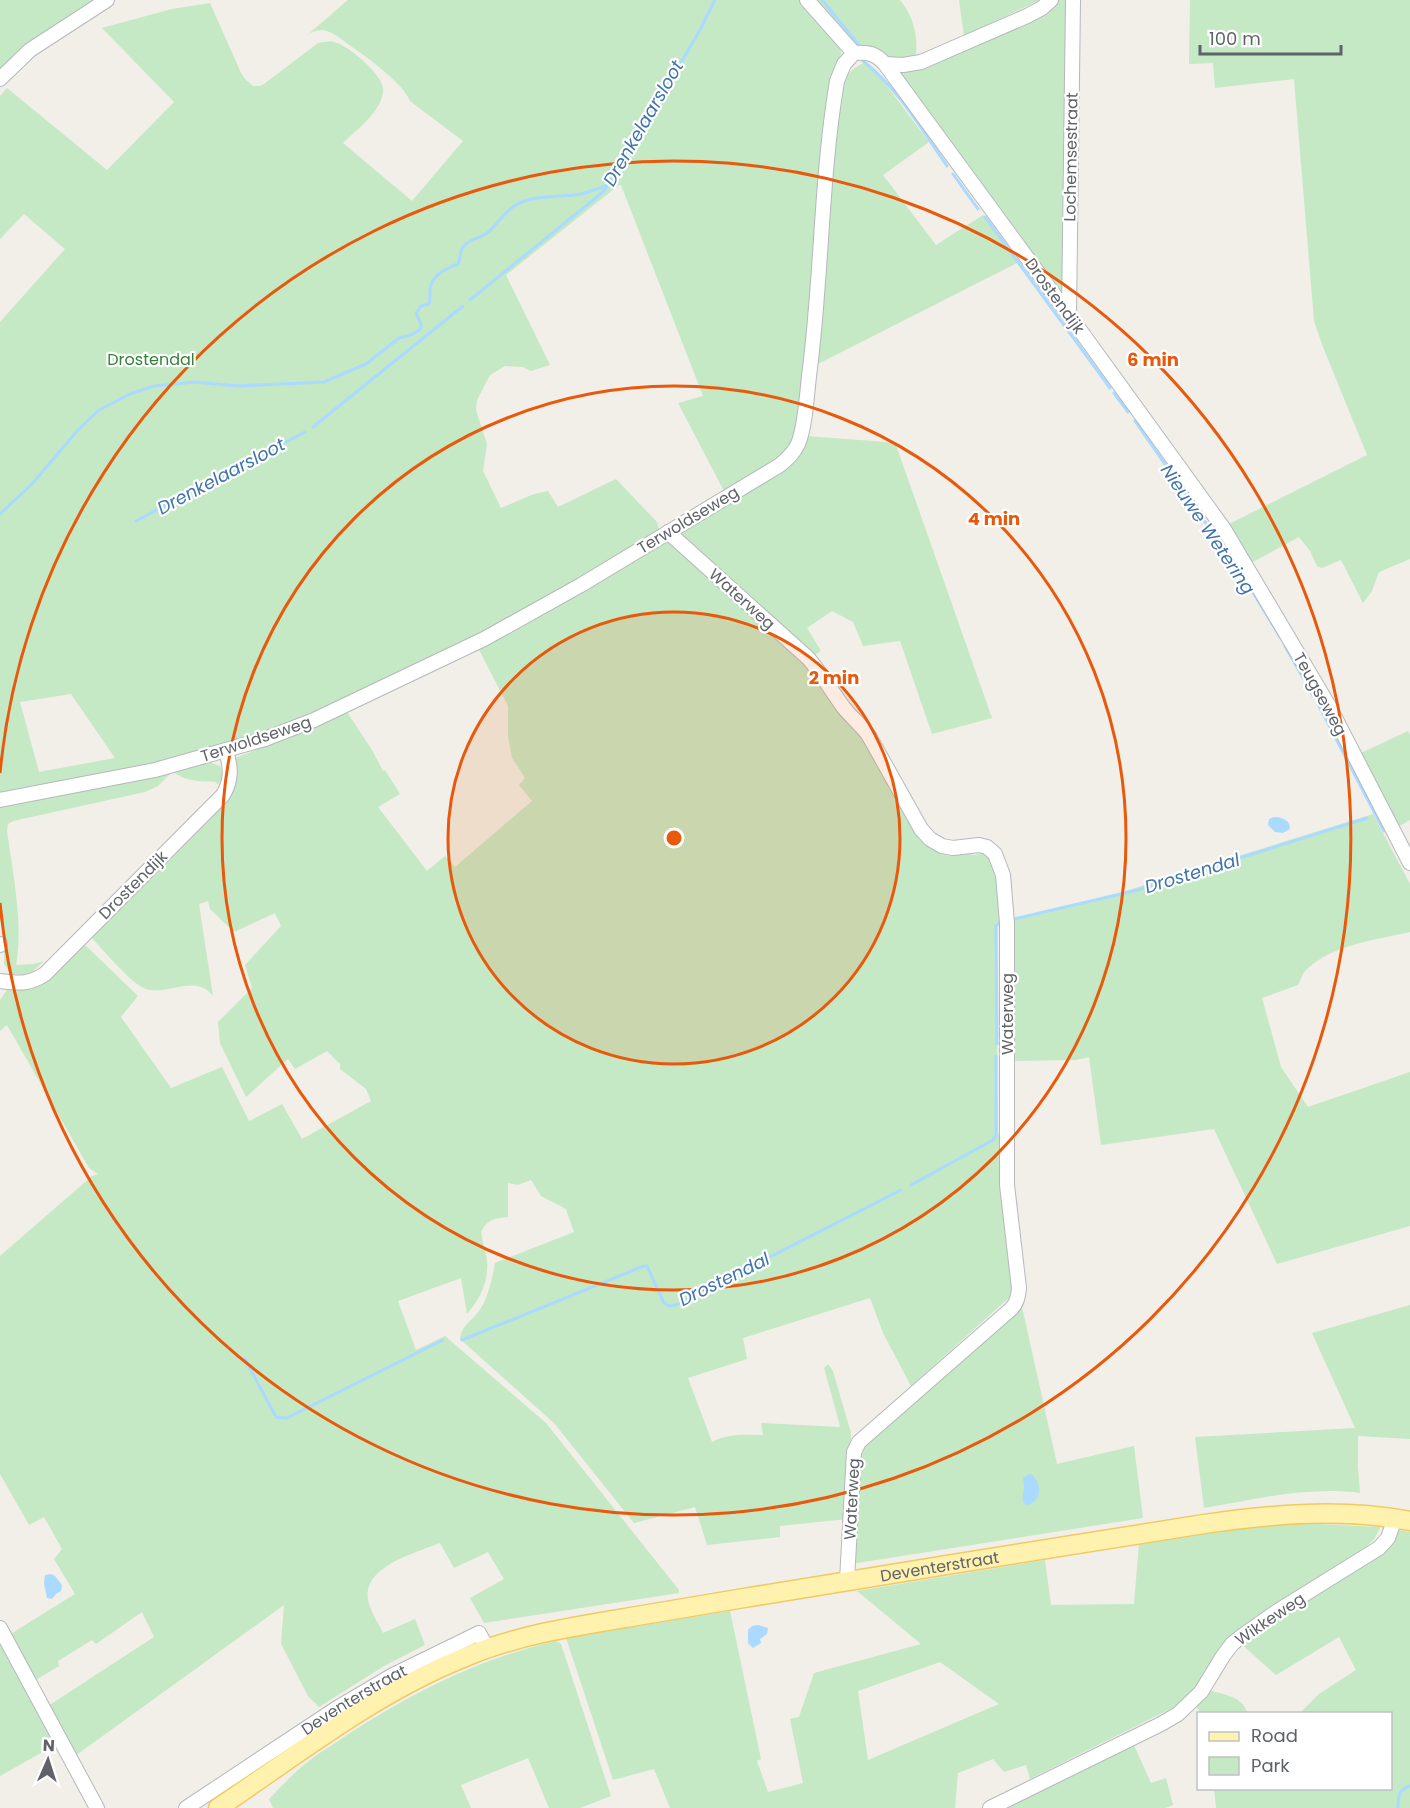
<svg xmlns="http://www.w3.org/2000/svg" width="1410" height="1808" font-family="Poppins,sans-serif">
<rect width="100%" height="100%" fill="#f1efe8"/>
<g fill="#c5e8c5" fill-rule="evenodd">
<polygon points="0,0 97,0 0,73"/>
<path d="M348,0H801L840,46L841,52L797,434L786,454L725,493L678,403L703,396L621,185H619L506,275L550,365L531,371L523,367L505,366L490,375L477,400L476,410L487,444L483,471L501,508L534,494L548,491L558,507L616,479L657,522L660,533L505,624L307,716L205,751L147,768L0,794V322L65,249L24,214L0,239V96L7,88L107,170L174,102L102,28L172,9L210,3L241,73L246,80L253,86H260L264,84L318,43C324,42 330,40 337,43C350,47 386,77 383,92C381,112 356,130 343,143L412,201L463,141L410,101C401,79 357,51 337,36C326,29 317,28 306,36ZM71,694L115,758L39,772L20,702Z"/>
<path d="M817,0H900C914,17 918,36 916,57C900,63 870,52 857,43C841,32 829,14 817,0Z"/>
<polygon points="959,0 1040,0 964,36"/>
<polygon points="1057,0 1069,0 1065,306 899,74 899,71"/>
<polygon points="1190,0 1410,0 1410,559 1379,572 1372,591 1363,603 1341,560 1322,568 1317,566 1310,551 1299,537 1251,563 1229,524 1367,455 1323,347 1314,321 1294,79 1215,88 1213,63 1189,64"/>
<polygon points="863,63 872,68 878,74 929,142 883,175 936,245 983,215 1019,262 816,365 829,204 839,104 846,77 853,69"/>
<polygon points="806,436 886,442 896,445 992,718 932,734 900,641 863,646 853,622 832,611 807,628 821,651 811,657 676,533 781,468"/>
<path d="M667,539L808,666L850,720L876,762L943,851L974,855L984,853C1003,864 999,900 1001,920L996,924L998,1133L1001,1136L1013,1294L911,1386L883,1333L870,1298L743,1338L747,1359L688,1378L712,1442C729,1433 745,1435 763,1435L761,1423L839,1427L840,1426L824,1368L828,1364L833,1371L851,1433L847,1519L780,1526V1537L707,1545L695,1507L634,1523L554,1423L460,1339C461,1325 474,1320 481,1308C489,1295 492,1278 495,1263L574,1232L566,1209L541,1196L531,1180L518,1185L508,1183V1217C493,1219 489,1218 481,1232C482,1242 486,1251 487,1260C489,1281 480,1299 467,1314L461,1278L398,1301L416,1350L445,1336L546,1423L679,1590V1593L484,1623L470,1598L504,1579L488,1552L454,1568L440,1543C416,1553 358,1567 369,1604C372,1614 379,1624 383,1633L415,1619L425,1645L384,1666L319,1707L308,1696L281,1644L284,1605L75,1756L48,1706L154,1637L142,1612L96,1644L92,1640L58,1661L59,1666L34,1681L9,1635L75,1594L54,1559L62,1549L44,1517L29,1525L0,1474V1256L92,1176L98,1174L89,1168L7,1025L0,1031V1000L7,990L84,944L138,996L121,1017L171,1088L222,1067L249,1121L282,1104L302,1139L371,1101L366,1089L340,1069V1064L327,1051L295,1069L288,1059L246,1097L220,1043L218,1022L252,988L245,965L281,926L275,913L234,932L210,909L208,901L199,904L213,996C196,973 168,996 146,989C131,984 101,947 88,934L234,787L235,758L300,733L347,712L372,750L383,771L385,770L400,794L378,807L427,871L445,856L455,867L532,801L519,785L525,778L512,758L508,736V706L477,646Z"/>
<polygon points="1408,731 1410,735 1410,820 1396,828 1359,754"/>
<path d="M209,762L220,766C224,774 222,778 218,785L216,782C201,781 184,782 173,771L158,786L145,792L13,821L8,824L7,830C12,869 24,926 16,965L33,964L44,961L29,975L12,974L4,964V942L0,918V806Z"/>
<path d="M1373,814L1410,884V932C1376,940 1334,944 1307,969C1302,973 1301,980 1298,985L1262,998L1281,1067L1308,1107L1410,1072V1226L1277,1264L1214,1129L1101,1145L1089,1057L1076,1060L1012,1061L1010,920L1119,893Z"/>
<path d="M1410,1305V1439L1358,1436V1468L1360,1493C1308,1486 1255,1499 1204,1508L1195,1437L1355,1428L1312,1333Z"/>
<polygon points="1022,1307 1057,1464 1134,1446 1143,1518 851,1564 860,1447 1011,1310"/>
<path d="M1298,1523L1380,1527L1375,1538L1367,1546L1246,1624L1236,1632L1198,1686L1180,1704L1030,1779L1026,1765L1004,1772L993,1759L958,1773L955,1808H670L654,1769L613,1780L566,1638L730,1611L761,1759L757,1761L768,1792L803,1783L790,1719L799,1717L814,1673L921,1644L857,1591L1045,1560L1051,1605L1134,1604L1139,1544L1219,1531ZM940,1662L999,1704L868,1760L858,1691Z"/>
<polygon points="1399,1530 1410,1532 1410,1808 1216,1808 1214,1789 1390,1788 1390,1714 1300,1713 1319,1694 1356,1670 1339,1637 1276,1675 1239,1642 1389,1542"/>
<polygon points="0,1640 57,1744 0,1776"/>
<path d="M556,1641L561,1644L611,1796L580,1808H549L528,1758L461,1785L471,1808H273L269,1799C282,1786 294,1772 309,1761C321,1751 335,1744 347,1735C411,1693 481,1658 556,1641Z"/>
<path d="M1209,1690C1224,1695 1243,1696 1247,1713H1200L1196,1705Z"/>
<polygon points="1133,1743 1151,1783 1166,1778 1173,1805 1165,1808 1002,1808"/>
</g>
<g fill="#aadaff">
<path d="M1274,817C1282,817 1290,820 1290,829L1283,833L1275,832L1268,825L1269,819Z"/>
<path d="M1031,1474C1043,1483 1042,1503 1026,1505C1019,1498 1025,1494 1024,1486C1024,1483 1023,1481 1023,1478L1027,1475Z"/>
<polygon points="51,1574 55,1576 62,1585 61,1591 56,1594 52,1599 47,1598 44,1584 45,1575"/>
<polygon points="758,1625 768,1628 767,1634 760,1639 761,1643 753,1648 748,1643 748,1630 752,1626"/>
</g>
<g fill="none" stroke-linecap="round" stroke-linejoin="round">
<g stroke="#aadaff" stroke-width="3">
<polyline points="822,0 859,45"/>
<path d="M863,61C898,88 922,130 947,166"/>
<polyline points="953,174 978,209"/>
<polyline points="985,217 1110,388"/>
<polyline points="470,300 603,192 621,165 700,30 715,0"/>
<polyline points="1114,393 1128,412"/>
<polyline points="1135,421 1248,584 1280,637"/>
<polyline points="313,427 463,306"/>
<path d="M0,514L32,484L78,430L99,410L130,394L154,386L195,382L237,386L324,382L366,364L399,338L411,335L418,331L421,328V324L416,313L421,306L429,304C430,299 430,295 430,289C433,274 445,269 458,264C460,259 460,255 461,251C466,239 479,239 487,233C497,225 503,214 514,206C532,194 560,198 581,194C590,192 599,188 608,185"/>
<polyline points="136,521 305,432"/>
<polyline points="1285,646 1303,678"/>
<polyline points="1307,686 1313,696"/>
<polyline points="1318,704 1384,831"/>
<polyline points="1014,919 1138,890 1367,818"/>
<polyline points="997,1044 996,926 1001,921"/>
<polyline points="911,1185 993,1140 996,1136 996,1056"/>
<polyline points="462,1340 644,1266 647,1266 664,1303 669,1306 676,1305 901,1190"/>
<polyline points="245,1359 276,1417 287,1418 443,1340"/>
<path d="M1398,1808C1398,1797 1398,1790 1410,1786"/>
</g>
<defs>
<g id="minor">
<polyline points="807,0 854,53"/>
<polyline points="885,64 903,65 921,62 1027,16 1042,8 1051,0"/>
<polyline points="0,79 30,50 107,0"/>
<polyline points="1069,315 1073,0"/>
<path d="M668,532L808,658C822,674 832,692 844,708C852,718 862,726 869,736L921,829L930,839L942,846L953,848L979,845L987,847L995,854L1003,875L1007,923V1185L1019,1288C1018,1297 1017,1303 1011,1309L859,1442L854,1452L847,1581"/>
<path d="M0,800L155,770L265,739L314,720L484,639L581,585L780,465C787,459 794,453 798,444C806,425 807,389 810,368C822,272 821,176 837,81L844,64L854,53C868,52 875,53 885,64L1069,315L1224,529L1329,706L1410,863"/>
<polyline points="0,944 0,945"/>
<path d="M0,981C19,983 28,985 45,974L223,795C232,780 231,767 226,751"/>
<polyline points="0,1628 97,1808"/>
<path id="s1" d="M186,1808L337,1708L393,1675L479,1633L487,1648"/>
<polyline points="990,1808 1161,1724 1178,1714 1201,1692 1223,1656 1232,1644 1242,1636 1276,1612 1379,1548 1388,1538 1395,1518"/>
</g>
<g id="major">
<path id="s2" d="M218,1808C297,1755 374,1694 463,1658C514,1636 570,1627 625,1618C665,1611 704,1605 744,1598C897,1573 1051,1548 1204,1524C1273,1514 1341,1508 1410,1521"/>
</g>
</defs>
<use href="#minor" stroke="#b5b8bc" stroke-width="16"/>
<use href="#major" stroke="#f2c960" stroke-width="21"/>
<use href="#minor" stroke="#fff" stroke-width="14"/>
<use href="#major" stroke="#fff2af" stroke-width="18"/>
</g>
<circle cx="674" cy="838" r="226" fill="#e8590c" fill-opacity=".12"/>
<g fill="none" stroke="#e8590c" stroke-width="3">
<circle cx="674" cy="838" r="226"/>
<circle cx="674" cy="838" r="452"/>
<path d="M0 773A677 677 0 1 1 0 903"/>
</g>
<g text-anchor="middle" dominant-baseline="central" stroke-width="4.5" stroke-linejoin="round" paint-order="stroke">
<g font-size="16" fill="#5f6368" stroke="#fff">
<text transform="translate(1071 157) rotate(-89)">Lochemsestraat</text>
<text transform="translate(1055 296) rotate(54)">Drostendijk</text>
<text transform="translate(688 520) rotate(-31)">Terwoldseweg</text>
<text transform="translate(742 599) rotate(42)">Waterweg</text>
<text transform="translate(1320 694) rotate(61)">Teugseweg</text>
<text transform="translate(256 739) rotate(-18)">Terwoldseweg</text>
<text transform="translate(133 885) rotate(-45)">Drostendijk</text>
<text transform="translate(1007 1014) rotate(-90)">Waterweg</text>
<text transform="translate(852 1499) rotate(-87)">Waterweg</text>
<text stroke="none"><textPath href="#s2" startOffset="774">Deventerstraat</textPath></text>
<text transform="translate(1270 1619) rotate(-34)">Wikkeweg</text>
<text stroke="none"><textPath href="#s1" startOffset="200">Deventerstraat</textPath></text>
</g>
<g font-size="16" fill="#348238" stroke="#fff">
<text x="151" y="359">Drostendal</text>
</g>
<g font-size="18" font-style="italic" fill="#4174aa" stroke="#fff">
<text transform="translate(643 123) rotate(-60)">Drenkelaarsloot</text>
<text transform="translate(221 476) rotate(-28)">Drenkelaarsloot</text>
<text transform="translate(1208 529) rotate(56)">Nieuwe Wetering</text>
<text transform="translate(1192 873) rotate(-17)">Drostendal</text>
<text transform="translate(724 1279) rotate(-26)">Drostendal</text>
</g>
</g>
<circle cx="674" cy="838" r="9" fill="#e8590c" stroke="#fff" stroke-width="3"/>
<g font-size="18" text-anchor="middle" font-weight="bold" fill="#e8590c" stroke="#fff" stroke-width="4.5" stroke-linejoin="round" paint-order="stroke">
<text x="1153" y="366">6 min</text>
<text x="994" y="525">4 min</text>
<text x="834" y="684">2 min</text>
</g>
<rect x="1197" y="1712" width="195" height="78" fill="#ffffff" stroke="#bfc1c3" stroke-width="1.5"/>
<rect x="1209" y="1732" width="30" height="9" fill="#fff2af" stroke="#bfc1c3" stroke-width="1.5"/>
<text x="1251" y="1742" font-size="18" fill="#5f6368">Road</text>
<rect x="1209" y="1757" width="30" height="18" fill="#c5e8c5" stroke="#bfc1c3" stroke-width="1.5"/>
<text x="1251" y="1772" font-size="18" fill="#5f6368">Park</text>
<g transform="translate(48 1760) rotate(3)" stroke="#ffffff" stroke-width="4.5" paint-order="stroke">
<path d="M0-4.5L10 22L0 15L-10 22Z" fill="#5f6368"/>
<text y="-9" font-size="16" font-weight="bold" text-anchor="middle" fill="#5f6368">N</text>
</g>
<path d="M1200 45v9h141v-9" fill="none" stroke="#5f6368" stroke-width="3"/>
<text x="1209" y="45" font-size="18" fill="#5f6368" stroke="#ffffff" stroke-width="4.5" paint-order="stroke">100 m</text>
</svg>
